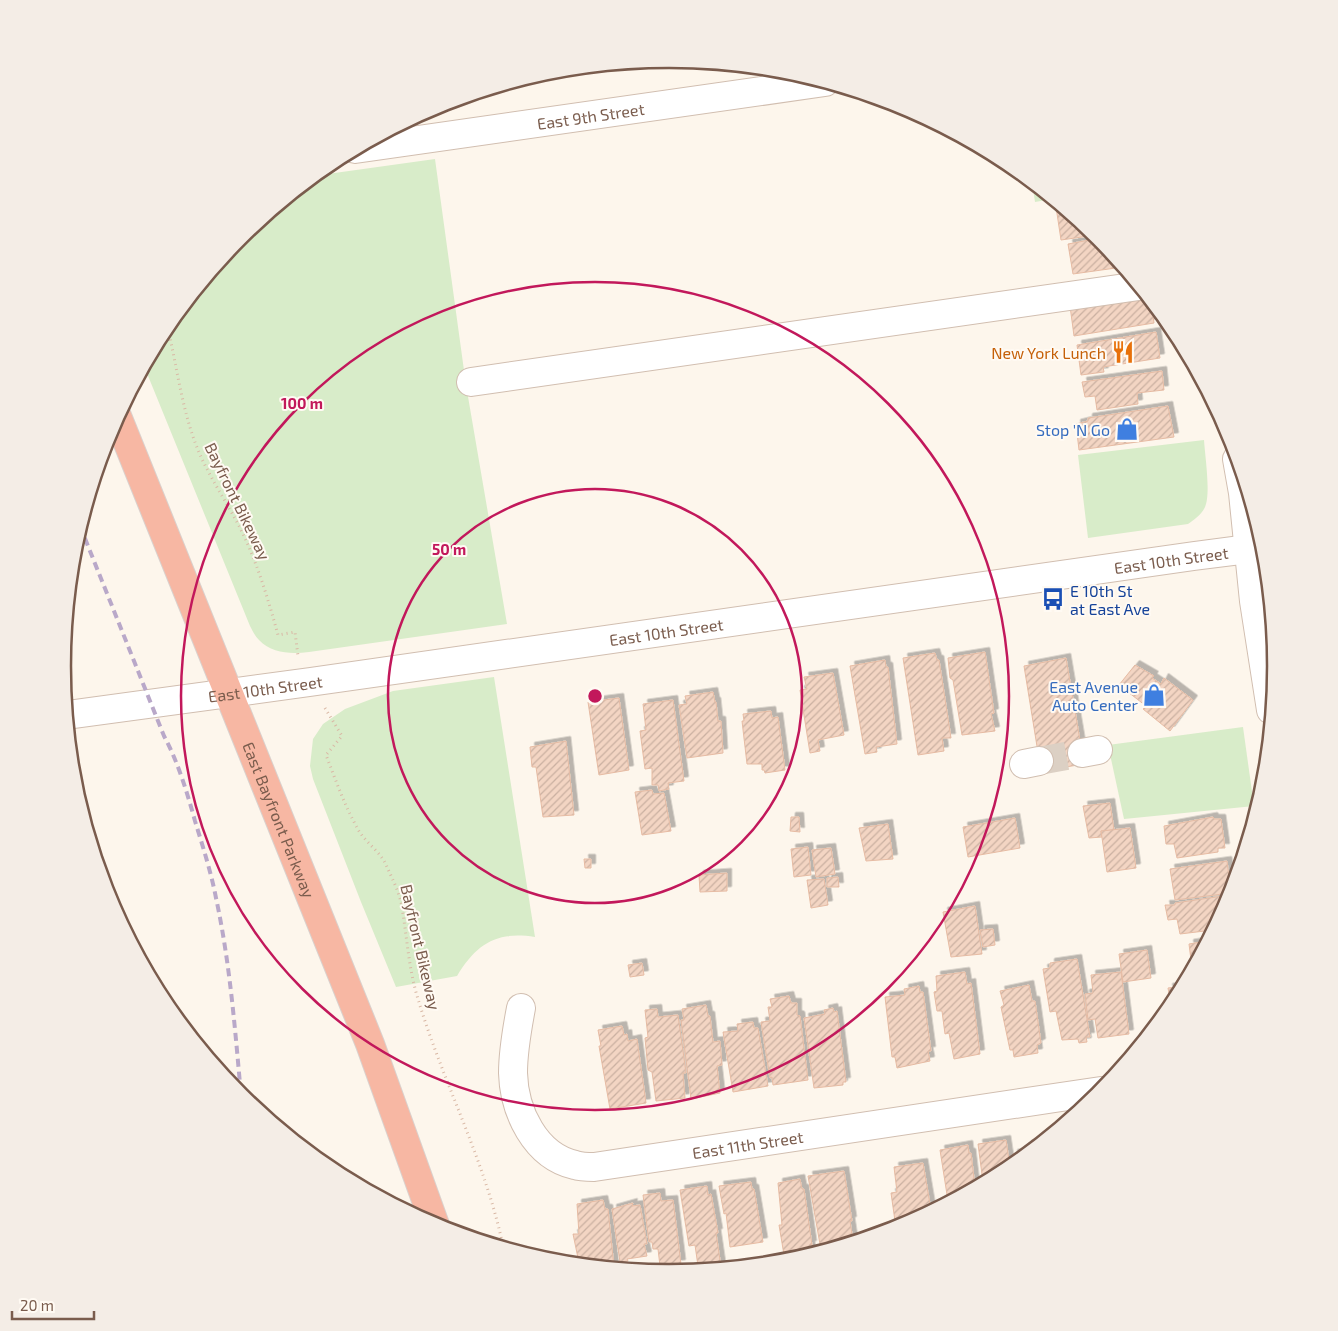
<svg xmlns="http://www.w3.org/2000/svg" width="1338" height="1331" font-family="'Exo 2',sans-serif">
<defs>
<pattern id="building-hatch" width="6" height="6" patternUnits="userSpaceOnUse" patternTransform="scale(1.25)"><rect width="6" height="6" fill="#f3d5c3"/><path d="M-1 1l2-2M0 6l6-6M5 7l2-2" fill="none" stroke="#cab0a1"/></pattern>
<filter id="shadow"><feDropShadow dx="4.5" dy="-4.5" stdDeviation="0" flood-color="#0004"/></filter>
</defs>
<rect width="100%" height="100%" fill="#fdf6ec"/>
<g fill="#d8ecc9">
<path d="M435,159L466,385L507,624L309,652C292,654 272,654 259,640C255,636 252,630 250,626L144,366L165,328L240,236L313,176Z"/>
<polygon points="1032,182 1052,199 1035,202"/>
<path d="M1204,440C1205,456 1211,494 1205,507C1202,514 1194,520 1188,524L1088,538L1078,455Z"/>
<path d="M494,677L535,937C497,931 477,943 457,976L396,987L361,902L313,779L310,766L313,739L323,724L345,709L393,691Z"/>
<polygon points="1243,727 1254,806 1124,819 1108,745"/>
</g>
<g fill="url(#building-hatch)" stroke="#e6bba3" filter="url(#shadow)">
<polygon points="1061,206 1096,235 1061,240 1056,207"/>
<polygon points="1100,238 1123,267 1073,274 1068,244"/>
<polygon points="1146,294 1151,301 1154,323 1074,336 1070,306"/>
<polygon points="1156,332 1160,358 1103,367 1104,372 1081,375 1077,345"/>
<polygon points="1162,371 1164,390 1137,393 1138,404 1097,410 1095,396 1085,397 1082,382"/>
<polygon points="1168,406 1174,437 1079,450 1076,424 1088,421 1088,418"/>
<polygon points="985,652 994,713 991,714 995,731 962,735 953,680 950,678 948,658"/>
<polygon points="935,653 937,660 939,660 951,738 942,738 944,751 918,755 903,658"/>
<polygon points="1066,658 1084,764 1041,771 1024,666"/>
<polygon points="885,660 886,667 888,667 897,744 876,747 877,752 865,754 850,666"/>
<polygon points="1135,665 1154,676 1152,678 1161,684 1164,678 1193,700 1170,731 1143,709 1146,706 1119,685"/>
<polygon points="833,673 844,735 818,740 820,751 810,753 800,690 807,689 804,677"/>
<polygon points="713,692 715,702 716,702 718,721 721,721 723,753 687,758 679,705 687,704 685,696"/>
<polygon points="619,698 629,770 599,775 588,702"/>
<polygon points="673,700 684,781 668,783 669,789 659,791 658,785 652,785 652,768 645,769 640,731 646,730 643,704"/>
<polygon points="771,711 772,718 778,717 785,770 765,773 764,770 762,770 762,764 747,764 742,721 744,721 743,714"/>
<polygon points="566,741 574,815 543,817 536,767 532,767 530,747"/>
<polygon points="652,790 653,794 664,793 671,831 642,835 635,792"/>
<polygon points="1110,803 1114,830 1101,831 1102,837 1089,838 1083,806"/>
<polygon points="791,817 799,817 800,832 790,831"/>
<polygon points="1213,817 1214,819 1221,819 1225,848 1218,848 1218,852 1177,858 1174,844 1166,844 1164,826"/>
<polygon points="1015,818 1020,848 968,857 963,827"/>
<polygon points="888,824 893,859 866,861 859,828"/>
<polygon points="1130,828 1136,868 1107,872 1101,831"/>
<polygon points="808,847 811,875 794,877 791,849"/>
<polygon points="831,848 835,874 816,877 812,850"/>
<polygon points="584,859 591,859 591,868 585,868"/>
<polygon points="1227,861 1231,893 1175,900 1170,869"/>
<polygon points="727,873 727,891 700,892 699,875"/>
<polygon points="838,877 839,887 827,887 827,878"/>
<polygon points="824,879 828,905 811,908 807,880"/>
<polygon points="1230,895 1213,930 1180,934 1177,919 1168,920 1165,905 1175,905 1175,903"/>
<polygon points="975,906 982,954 951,957 943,912"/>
<polygon points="993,929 995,945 983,947 980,930"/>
<polygon points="1207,941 1186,978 1186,979 1184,969 1192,968 1189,944"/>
<polygon points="1147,950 1151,978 1123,982 1119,954"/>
<polygon points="1077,959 1090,1037 1086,1037 1087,1042 1079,1043 1078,1039 1062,1040 1056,1011 1050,1012 1043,969 1050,968 1050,963"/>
<polygon points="642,963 644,975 630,977 628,965"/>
<polygon points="965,972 967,984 971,983 980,1054 954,1059 949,1033 945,1034 942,1011 937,1011 934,992 937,991 936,976"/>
<polygon points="1121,972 1129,1034 1098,1038 1095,1019 1088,1020 1085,994 1093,993 1091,975"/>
<polygon points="1184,983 1173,1003 1171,1006 1168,988 1176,987 1175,985"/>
<polygon points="1029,985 1032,1001 1035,1001 1041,1043 1037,1045 1038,1053 1014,1057 1013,1050 1010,1050 1001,1007 1004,1005 1000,991"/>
<polygon points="919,986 920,992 923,992 931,1051 928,1051 930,1061 897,1068 895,1057 892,1057 885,997 905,995 904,989"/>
<polygon points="789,996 791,1003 797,1003 797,1015 800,1016 808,1080 773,1085 772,1077 770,1078 761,1022 770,1021 768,1007 772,1007 770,999"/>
<polygon points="706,1005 708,1016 710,1016 713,1042 720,1041 722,1065 717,1066 720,1093 691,1099 681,1020 684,1020 682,1009"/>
<polygon points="833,1008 834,1012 837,1011 846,1082 843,1082 843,1085 814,1088 804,1018 825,1014 824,1010"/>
<polygon points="657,1009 658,1017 678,1015 686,1073 683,1073 685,1098 656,1101 652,1072 648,1070 645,1038 648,1037 645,1010"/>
<polygon points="753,1022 754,1028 758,1028 768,1086 733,1092 723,1032 738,1031 737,1024"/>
<polygon points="622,1026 624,1035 627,1034 628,1041 637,1039 646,1103 610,1109 599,1046 601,1046 598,1030"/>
<polygon points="1006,1140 1010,1167 983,1182 978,1144"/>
<polygon points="1039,1143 1014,1163 1013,1154 1028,1151 1027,1145"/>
<polygon points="968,1145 969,1153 971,1153 975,1187 948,1201 940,1150"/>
<polygon points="923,1163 931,1210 896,1228 891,1193 897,1192 894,1167"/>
<polygon points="844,1171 852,1221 850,1221 853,1241 821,1250 808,1176"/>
<polygon points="800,1179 802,1189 804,1189 812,1245 810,1245 811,1253 785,1261 779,1225 782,1225 778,1183"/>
<polygon points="751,1182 752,1189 754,1189 763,1242 730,1247 726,1213 724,1214 719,1186"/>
<polygon points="707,1186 708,1195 711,1194 718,1233 716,1233 721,1267 708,1268 708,1265 698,1266 695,1245 689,1246 680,1190"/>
<polygon points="660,1193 661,1201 673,1200 681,1264 660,1266 658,1249 653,1249 652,1242 649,1242 643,1195"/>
<polygon points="603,1200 605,1209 608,1209 614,1267 583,1264 582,1258 578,1258 573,1234 579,1234 577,1204"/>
<polygon points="633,1203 632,1206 640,1205 647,1244 644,1244 647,1256 627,1259 628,1261 620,1262 612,1209"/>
</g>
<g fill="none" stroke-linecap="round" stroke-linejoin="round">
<polyline stroke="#dcd0c4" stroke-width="28" stroke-dasharray="28 14" stroke-linecap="butt" points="1039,761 1082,753"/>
<defs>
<g id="minor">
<path id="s1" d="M355,149L825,82"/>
<polyline points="471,382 1139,286"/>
<polyline points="1237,459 1243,493 1254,601 1271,710"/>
<path id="s2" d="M67,715L310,682L1194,556L1264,547"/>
<polyline points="1082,753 1098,750"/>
<polyline points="1024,764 1039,761"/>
<path id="s3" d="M521,1008C517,1029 513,1051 513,1073C514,1111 535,1156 575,1165C581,1167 588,1167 594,1167L1101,1091"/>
</g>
<g id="highway">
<path id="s4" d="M117,416L370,1044L435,1225"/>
</g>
</defs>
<use href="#minor" stroke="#d1beb0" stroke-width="30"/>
<use href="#highway" stroke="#dad1cd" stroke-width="30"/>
<g stroke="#d9b8a5" stroke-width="3" stroke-dasharray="1 4" stroke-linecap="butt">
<path d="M167,325C177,366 182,411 198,450C211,481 231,508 245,538C259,569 269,602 278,635L295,632L298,656"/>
<path d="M325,708L342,736L326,755C336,781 345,807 359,831C367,844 382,853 387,867C392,878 398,890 401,902C407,934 408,967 418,999C443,1083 485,1160 503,1246"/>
</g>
<use href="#minor" stroke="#fff" stroke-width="28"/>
<use href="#highway" stroke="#f7b7a3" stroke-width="28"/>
<path stroke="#b9a8c9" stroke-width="4" stroke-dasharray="8 5" stroke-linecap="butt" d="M80,526L164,736C178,762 187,792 195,821C203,847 211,872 216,898C230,963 235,1029 241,1095"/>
</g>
<g fill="none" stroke="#c2185b" stroke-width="2.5">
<circle cx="595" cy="696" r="207"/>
<circle cx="595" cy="696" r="414"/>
</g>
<defs>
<symbol id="restaurant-bare" viewBox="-9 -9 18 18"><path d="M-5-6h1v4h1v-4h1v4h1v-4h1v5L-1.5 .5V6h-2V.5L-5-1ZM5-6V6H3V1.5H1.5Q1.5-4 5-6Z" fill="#e8710a" stroke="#fffaf3" stroke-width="2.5" paint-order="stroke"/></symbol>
<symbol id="shop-bare" viewBox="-9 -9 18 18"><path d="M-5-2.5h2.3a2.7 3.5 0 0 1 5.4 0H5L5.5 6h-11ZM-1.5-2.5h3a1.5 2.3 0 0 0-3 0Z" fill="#3f7fe0" stroke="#fffaf3" stroke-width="2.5" paint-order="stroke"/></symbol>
<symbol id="bus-bare" viewBox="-9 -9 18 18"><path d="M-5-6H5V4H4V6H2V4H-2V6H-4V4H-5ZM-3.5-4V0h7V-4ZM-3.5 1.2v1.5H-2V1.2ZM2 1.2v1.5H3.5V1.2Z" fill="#1a4fb4" stroke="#fffaf3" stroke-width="2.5" paint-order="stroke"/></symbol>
</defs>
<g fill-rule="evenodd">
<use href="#restaurant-bare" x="1107" y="336" width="32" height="32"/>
<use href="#shop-bare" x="1111" y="413" width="32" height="32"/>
<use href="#bus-bare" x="1037" y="583" width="32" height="32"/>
<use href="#shop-bare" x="1138" y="679" width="32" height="32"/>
</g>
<g text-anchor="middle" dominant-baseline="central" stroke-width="4" stroke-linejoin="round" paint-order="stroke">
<g font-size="16" fill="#7a5c4d" stroke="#fffaf3">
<text stroke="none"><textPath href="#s1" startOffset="238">East 9th Street</textPath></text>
<text transform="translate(238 501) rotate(64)">Bayfront Bikeway</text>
<text stroke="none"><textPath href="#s2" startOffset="1115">East 10th Street</textPath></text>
<text stroke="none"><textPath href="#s2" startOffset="605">East 10th Street</textPath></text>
<text stroke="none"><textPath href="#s2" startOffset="200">East 10th Street</textPath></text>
<text stroke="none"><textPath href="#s4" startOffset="435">East Bayfront Parkway</textPath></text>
<text transform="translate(421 947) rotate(77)">Bayfront Bikeway</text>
<text stroke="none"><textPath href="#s3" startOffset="359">East 11th Street</textPath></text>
</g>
<g font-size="16" fill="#c56008" stroke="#fffaf3" text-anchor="end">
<text x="1106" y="352">New York Lunch</text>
</g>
<g font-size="16" fill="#366cbe" stroke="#fffaf3" text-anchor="end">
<text x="1110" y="429">Stop 'N Go</text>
<text x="1138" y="686">East Avenue<tspan x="1138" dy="18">Auto Center</tspan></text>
</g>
<g font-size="16" fill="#164399" stroke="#fffaf3" text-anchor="start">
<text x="1070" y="590">E 10th St<tspan x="1070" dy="18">at East Ave</tspan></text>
</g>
</g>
<path d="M0 0H1338V1331H0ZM71 666a598 598 0 1 1 1196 0a598 598 0 1 1-1196 0Z" fill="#f4ede6" fill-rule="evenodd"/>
<path fill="none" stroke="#7a5c4d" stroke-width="2.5" d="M71 666a598 598 0 1 1 1196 0a598 598 0 1 1-1196 0Z"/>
<circle cx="595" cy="696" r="8" fill="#c2185b" stroke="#fffaf3" stroke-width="2.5"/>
<g font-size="15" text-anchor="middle" font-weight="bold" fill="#c2185b" stroke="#fffaf3" stroke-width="4" stroke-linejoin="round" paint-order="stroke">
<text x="302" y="409">100 m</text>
<text x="449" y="555">50 m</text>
</g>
<path d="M12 1311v8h82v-8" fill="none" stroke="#7a5c4d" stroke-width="2.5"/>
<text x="20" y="1311" font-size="15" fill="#7a5c4d" stroke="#fffaf3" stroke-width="4" paint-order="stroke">20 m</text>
</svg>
